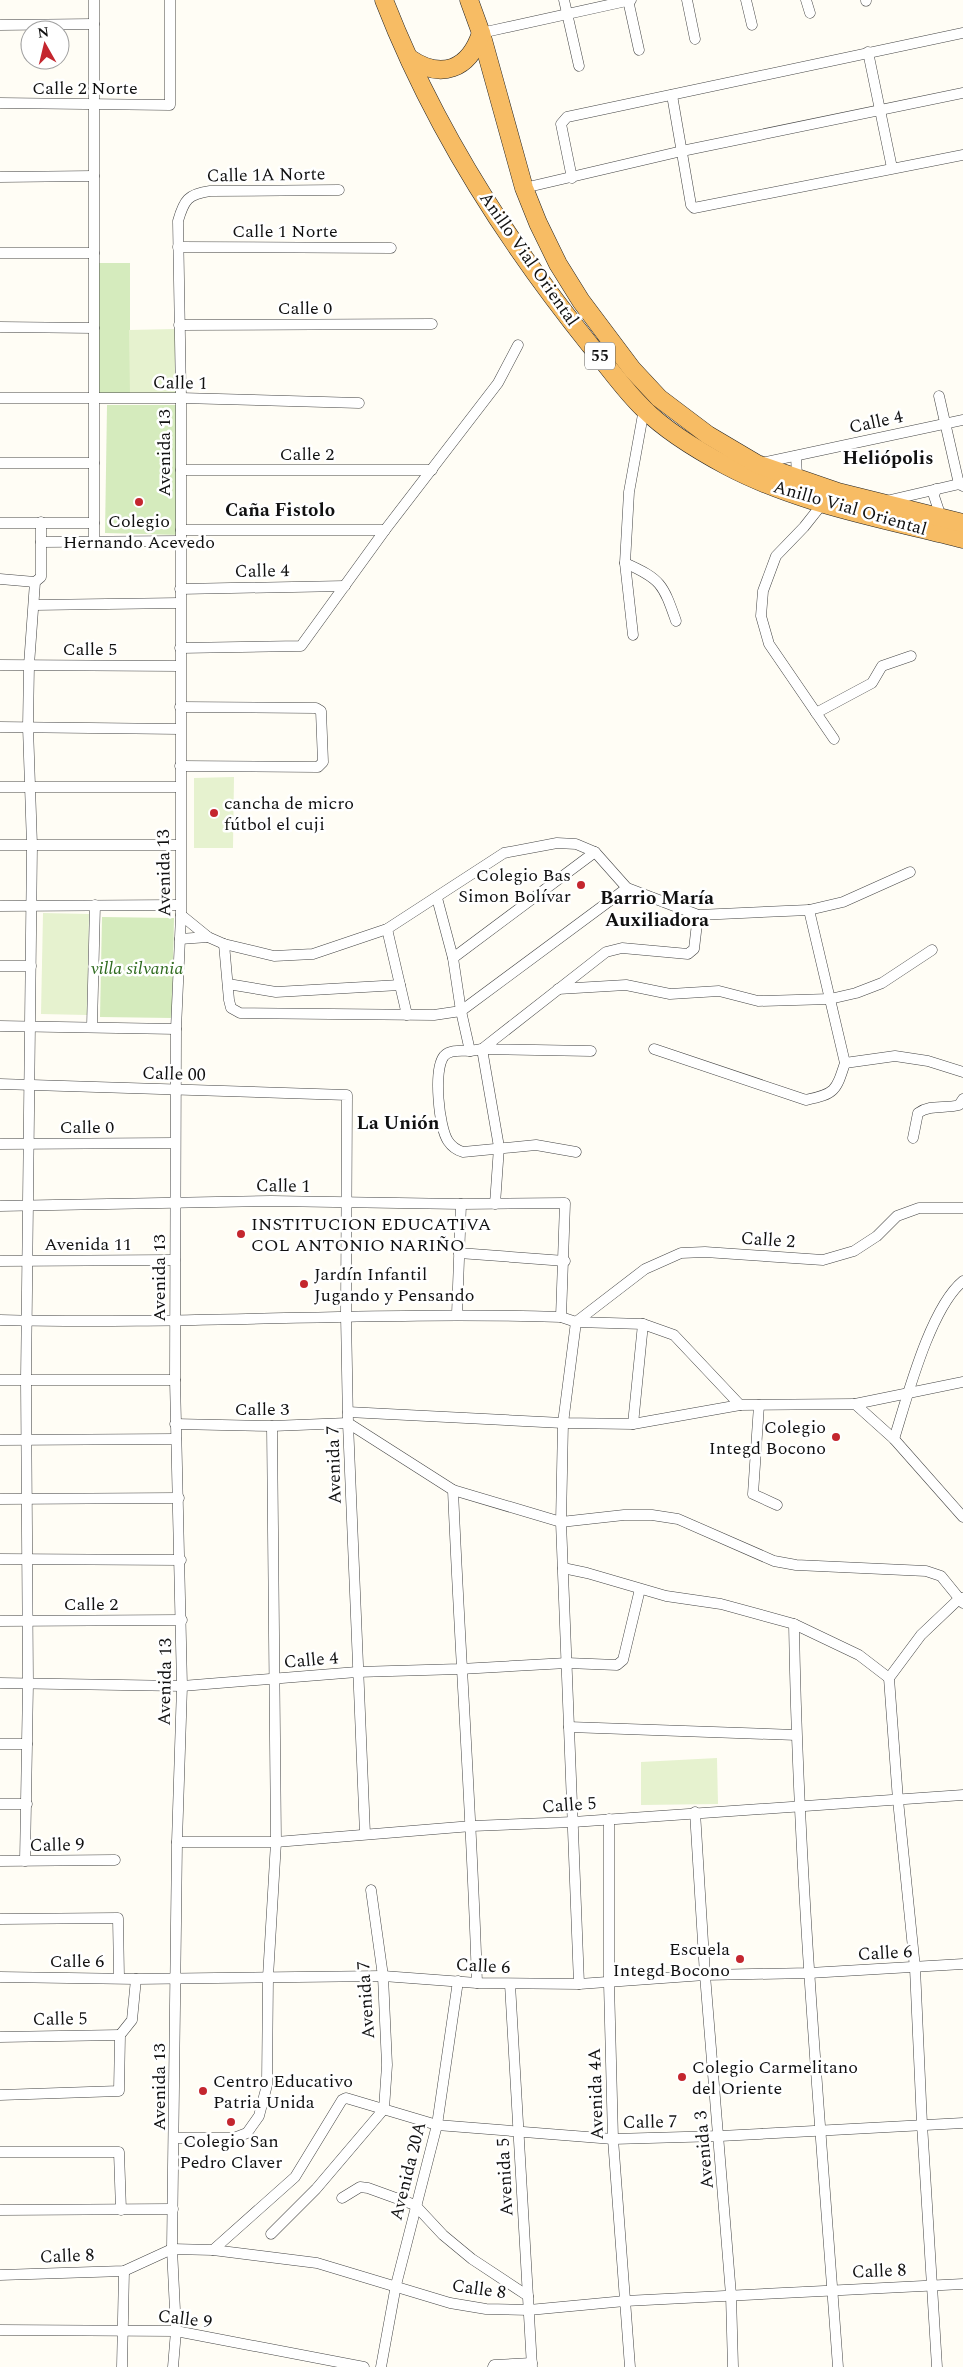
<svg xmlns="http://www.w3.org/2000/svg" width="963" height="2367" font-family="Spectral,serif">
<rect width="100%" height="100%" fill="#fffdf5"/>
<g fill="#d5ebbd">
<rect x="99" y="263" width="31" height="132"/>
<polygon points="107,405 177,405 180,535 105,533"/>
<polygon points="102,917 174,918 172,1018 100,1017"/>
</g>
<g fill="#e6f2cf">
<polygon points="175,329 176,395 130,395 129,330"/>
<polygon points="234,777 233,848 194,848 194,778"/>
<polygon points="43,913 89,914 87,1015 41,1014"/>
<polygon points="717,1758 718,1804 641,1805 641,1762"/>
</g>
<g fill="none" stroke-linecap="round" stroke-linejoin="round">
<defs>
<g id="minor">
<polyline points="564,0 579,66"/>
<polyline points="628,0 639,50"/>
<polyline points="687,0 695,39"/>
<polyline points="746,0 752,25"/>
<polyline points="806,0 810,13"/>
<polyline points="866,0 866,1"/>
<polyline points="0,25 94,24"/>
<polyline points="481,33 631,0"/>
<polyline points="868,52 892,168"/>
<polyline points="672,95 691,205 694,208 963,155"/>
<polyline points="0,103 170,105 170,0"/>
<polyline points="0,177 94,176"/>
<polyline points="572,178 561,124 567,117 963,33"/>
<polyline points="524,188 682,151 963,93"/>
<polyline points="178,247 391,248"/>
<polyline points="0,253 94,253"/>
<polyline points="179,325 432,324"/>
<polyline points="0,327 94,328"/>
<polyline points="939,396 959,484 963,486"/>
<polyline points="0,398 181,398 359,403"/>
<polyline points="796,456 797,478"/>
<polyline points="0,463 94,463"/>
<polyline points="761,463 963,420"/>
<polyline points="181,470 432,470"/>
<polyline points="936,489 934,496 941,517"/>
<polyline points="886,501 963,483"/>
<polyline points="823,503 804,527 776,556 763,591 761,616 769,644 834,739"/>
<polyline points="0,523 94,523"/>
<polyline points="181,530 385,530"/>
<polyline points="94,541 94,0"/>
<polyline points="41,542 180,541"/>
<path d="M625,563C661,579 663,584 676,621"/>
<polyline points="0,579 35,582"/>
<polyline points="180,589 345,586"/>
<polyline points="34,605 180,603"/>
<polyline points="633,635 625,563 629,492 644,409"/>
<polyline points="180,648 301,646 385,530 498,383 518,345"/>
<polyline points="0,665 180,666"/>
<polyline points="816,713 872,683 882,666 911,656"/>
<polyline points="0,727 180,729"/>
<polyline points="180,766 318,767 323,762 321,711 316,708 180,707"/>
<polyline points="0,787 180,787"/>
<polyline points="0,845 179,845"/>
<polyline points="437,898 453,958 461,1011 470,1051 482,1049 499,1147 495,1204"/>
<polyline points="0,906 179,905"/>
<polyline points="181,915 208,937 224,944 274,956 313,954 387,929 504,853 557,843 576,844 595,852 627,888 698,915 809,910 843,902 910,872"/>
<polyline points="387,929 407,1015"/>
<polyline points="180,939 208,937"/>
<polyline points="224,944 229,1000 231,1008 240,1013 434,1015 461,1011 627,888"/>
<polyline points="453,958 595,852"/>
<polyline points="0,966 31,966"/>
<polyline points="228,984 276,992 400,985"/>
<polyline points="558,989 626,985 670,994 719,991 758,1001 830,999 856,993 882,983 932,950"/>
<polyline points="0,1026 176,1029"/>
<polyline points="92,1026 95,905"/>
<path d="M654,1049L806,1100C835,1094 836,1091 845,1063L809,910"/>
<path d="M470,1051C462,1051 450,1049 444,1056C433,1070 439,1127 448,1141C452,1147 456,1150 463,1152L536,1145L576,1152"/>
<polyline points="591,1051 482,1049 606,952 622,948 688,954 694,949 698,915"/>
<polyline points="845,1063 895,1056 928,1061 963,1072"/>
<polyline points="0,1084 347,1095 346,1316 348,1423 365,1834"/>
<path d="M913,1138L918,1113C931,1104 944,1109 959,1105L963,1099"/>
<polyline points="0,1144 175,1143"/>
<polyline points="0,1206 271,1201 461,1204 565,1203 561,1317"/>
<polyline points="459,1253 565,1261"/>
<polyline points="0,1261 175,1260"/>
<polyline points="457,1314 461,1204"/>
<path d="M0,1320C187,1325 374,1311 561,1317L576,1322L643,1324L674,1335L740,1405L855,1404L894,1439L963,1517"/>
<polyline points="0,1380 175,1380"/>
<polyline points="855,1404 963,1382"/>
<polyline points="759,1405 753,1494 777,1505"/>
<polyline points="348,1412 563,1423 633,1424 740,1405"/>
<polyline points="175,1424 272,1426 348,1423 453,1490 561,1522 624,1515 652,1515 678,1519 774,1561 796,1565 926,1571 941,1576 963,1603"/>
<polyline points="633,1424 643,1324"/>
<path d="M894,1439C907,1398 930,1308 963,1281"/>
<polyline points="0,1440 176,1439"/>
<path d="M453,1490C460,1655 472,1819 477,1983"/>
<polyline points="0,1499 179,1498"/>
<polyline points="0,1559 181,1560"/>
<polyline points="563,1568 587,1573 666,1596 721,1604 794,1624 859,1655 889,1678"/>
<polyline points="0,1621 182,1620"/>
<path d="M794,1624C798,1872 820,2119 838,2367"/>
<polyline points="0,1683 182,1686 357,1672 460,1669 567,1663 617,1665 623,1660 640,1589"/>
<polyline points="569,1727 796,1735"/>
<polyline points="0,1744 27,1744"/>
<polyline points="0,1804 27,1804"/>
<polyline points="695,1812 705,1975 731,2295 733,2367"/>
<polyline points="609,1819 609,1983 613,2139 630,2367"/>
<polyline points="177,1842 276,1842 472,1826 573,1822 963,1795"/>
<polyline points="0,1861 115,1860"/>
<polyline points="25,1861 28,1684 26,1380 32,845 28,727 29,665 35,582 41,577 41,522"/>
<polyline points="0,1919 118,1918 119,1977"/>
<polyline points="0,1977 136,1979 383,1976 477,1983 579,1984 705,1975 809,1973 963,1964"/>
<polyline points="510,1984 532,2367"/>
<polyline points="579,1984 561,1522 563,1423 576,1322 645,1269 681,1253 705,1252 823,1260 854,1251 877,1236 897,1216 919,1208 963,1208"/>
<polyline points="0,2037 120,2035"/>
<polyline points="0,2095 119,2091 120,2035 132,2020 136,1979"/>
<polyline points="175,2138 234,2138 247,2133 259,2116 267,2085 268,1977 276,1842 272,1426"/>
<polyline points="0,2152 119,2152 121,2210"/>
<polyline points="342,2198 360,2187 368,2188 415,2205 443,2235 472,2259 528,2296"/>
<polyline points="0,2210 173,2209"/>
<polyline points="271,2234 316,2189 384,2109 387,2065 383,1976 371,1890"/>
<polyline points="213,2250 295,2177 342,2100 346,2098 437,2125 613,2139 720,2136 963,2123"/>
<polyline points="0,2275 124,2271 172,2249 213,2250 317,2263 450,2303 486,2309 529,2310 625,2301 963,2284"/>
<polyline points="0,2330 176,2331 364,2367"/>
<polyline points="122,2367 124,2271"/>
<path d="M173,2367L176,2331L172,2249L177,1842L182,1686L175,1380L176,1029L181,915V398L178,221C184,200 188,194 210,191L339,190"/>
<polyline points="381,2367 396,2285 437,2125 458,1981"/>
<polyline points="493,2367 494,2365 532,2363"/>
<polyline points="937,2367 922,2124 915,1968 898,1800 889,1678 921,1635 960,1598 963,1598"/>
</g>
<g id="trunk">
<path d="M384,0C432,124 507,242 590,345C608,366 624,390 644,409C667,432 699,451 727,466C799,504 884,519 963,539"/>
<polyline points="469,0 481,33 524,188 538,223 558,264 581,301 632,369 659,398 708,435 757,464 838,492 963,523"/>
<path d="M409,58C441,80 469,70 481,33"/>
</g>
</defs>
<use href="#minor" stroke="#444" stroke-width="11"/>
<use href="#trunk" stroke="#222" stroke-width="19"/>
<use href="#minor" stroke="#fff" stroke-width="10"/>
<use href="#trunk" stroke="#f7bc64" stroke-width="18"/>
</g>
<g fill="#c4262e" stroke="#fff" stroke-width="2">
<circle cx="139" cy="502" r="5"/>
<circle cx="214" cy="813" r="5"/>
<circle cx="581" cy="885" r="5"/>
<circle cx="241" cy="1234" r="5"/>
<circle cx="304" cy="1284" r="5"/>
<circle cx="836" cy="1437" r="5"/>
<circle cx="740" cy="1959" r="5"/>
<circle cx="682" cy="2077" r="5"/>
<circle cx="203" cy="2091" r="5"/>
<circle cx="231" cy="2122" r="5"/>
</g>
<g text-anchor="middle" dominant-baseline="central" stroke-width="5" stroke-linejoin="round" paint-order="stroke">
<rect fill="#fff" stroke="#585858" stroke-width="1" x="585" y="342.5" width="30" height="27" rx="4"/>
<g font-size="16" font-weight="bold" fill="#111">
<text x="600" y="356">55</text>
</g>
<g font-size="18" fill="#111" stroke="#fff">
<text x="85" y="88">Calle 2 Norte</text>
<text transform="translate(266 175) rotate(-1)">Calle 1A Norte</text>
<text x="285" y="231">Calle 1 Norte</text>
<text transform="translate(529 259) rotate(55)">Anillo Vial Oriental</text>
<text x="305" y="308">Calle 0</text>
<text transform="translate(180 383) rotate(1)">Calle 1</text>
<text transform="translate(876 422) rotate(-12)">Calle 4</text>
<text transform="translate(164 453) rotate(-90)">Avenida 13</text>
<text x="307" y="454">Calle 2</text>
<text transform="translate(850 508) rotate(16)">Anillo Vial Oriental</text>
<text transform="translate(262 571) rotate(-1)">Calle 4</text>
<text x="90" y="649">Calle 5</text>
<text transform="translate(164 873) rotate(-91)">Avenida 13</text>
<text transform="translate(174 1074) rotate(2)">Calle 00</text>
<text x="87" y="1127">Calle 0</text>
<text transform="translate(283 1186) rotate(1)">Calle 1</text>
<text transform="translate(768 1240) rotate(4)">Calle 2</text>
<text x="88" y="1244">Avenida 11</text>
<text transform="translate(159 1278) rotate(-90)">Avenida 13</text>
<text x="262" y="1409">Calle 3</text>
<text transform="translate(334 1465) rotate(-92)">Avenida 7</text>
<text x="91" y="1604">Calle 2</text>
<text transform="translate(311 1660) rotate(-5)">Calle 4</text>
<text transform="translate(165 1682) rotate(-89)">Avenida 13</text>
<text transform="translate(569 1805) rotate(-4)">Calle 5</text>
<text transform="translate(57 1845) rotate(-1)">Calle 9</text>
<text transform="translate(885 1953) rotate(-3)">Calle 6</text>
<text x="77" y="1961">Calle 6</text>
<text transform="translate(483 1966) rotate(3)">Calle 6</text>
<text transform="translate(366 2000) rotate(-94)">Avenida 7</text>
<text transform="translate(60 2019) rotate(-1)">Calle 5</text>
<text transform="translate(159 2087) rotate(-90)">Avenida 13</text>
<text transform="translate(596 2094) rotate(-92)">Avenida 4A</text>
<text transform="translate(650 2122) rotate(-1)">Calle 7</text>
<text transform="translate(704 2150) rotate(-95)">Avenida 3</text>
<text transform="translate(408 2171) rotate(-76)">Avenida 20A</text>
<text transform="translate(505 2177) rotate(-93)">Avenida 5</text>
<text transform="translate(67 2256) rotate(-2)">Calle 8</text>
<text transform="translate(879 2271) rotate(-2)">Calle 8</text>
<text transform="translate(479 2289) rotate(8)">Calle 8</text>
<text transform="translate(185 2319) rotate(7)">Calle 9</text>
</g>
<g font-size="18" fill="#111" stroke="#fff" text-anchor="start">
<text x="139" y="521" text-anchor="middle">Colegio<tspan x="139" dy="21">Hernando Acevedo</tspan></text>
<text x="224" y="803">cancha de micro<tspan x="224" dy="21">fútbol el cuji</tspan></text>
<text x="571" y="875" text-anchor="end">Colegio Bas<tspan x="571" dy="21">Simon Bolívar</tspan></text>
<text x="251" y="1224">INSTITUCION EDUCATIVA<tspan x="251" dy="21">COL ANTONIO NARIÑO</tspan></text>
<text x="314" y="1274">Jardín Infantil<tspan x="314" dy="21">Jugando y Pensando</tspan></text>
<text x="826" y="1427" text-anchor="end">Colegio<tspan x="826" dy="21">Integd Bocono</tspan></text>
<text x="730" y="1949" text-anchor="end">Escuela<tspan x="730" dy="21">Integd Bocono</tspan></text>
<text x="692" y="2067">Colegio Carmelitano<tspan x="692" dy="21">del Oriente</tspan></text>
<text x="213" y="2081">Centro Educativo<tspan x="213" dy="21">Patria Unida</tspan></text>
<text x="231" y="2141" text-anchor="middle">Colegio San<tspan x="231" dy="21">Pedro Claver</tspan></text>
</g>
<g font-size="18" font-style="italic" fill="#2f6b1f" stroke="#fff">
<text x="137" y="968">villa silvania</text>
</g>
<g font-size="19" font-weight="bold" fill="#111" stroke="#fff">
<text x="888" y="458">Heliópolis</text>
<text x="280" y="510">Caña Fistolo</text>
<text x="657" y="898">Barrio María<tspan x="657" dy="22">Auxiliadora</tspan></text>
<text x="398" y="1123">La Unión</text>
</g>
</g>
<g transform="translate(45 45) rotate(352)"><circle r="24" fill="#ffffff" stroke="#a0a0a0"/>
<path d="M0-4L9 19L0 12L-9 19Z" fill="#c4262e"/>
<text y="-8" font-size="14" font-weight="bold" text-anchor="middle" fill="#111111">N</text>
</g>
</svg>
